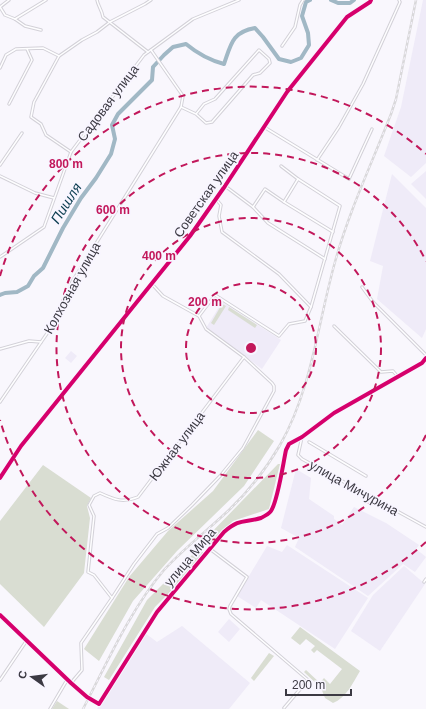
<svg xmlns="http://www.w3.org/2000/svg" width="426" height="709" font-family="Helvetica,sans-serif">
<rect width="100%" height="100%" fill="#f9f7fd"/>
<g fill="#efebf8">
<polygon points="423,0 426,0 426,163 411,177 384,156 401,107"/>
<polygon points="426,171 426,199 411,184"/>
<polygon points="392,174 426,208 426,329 422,338 377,299 383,266 370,261"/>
<polygon points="222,302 281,340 262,369 206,328"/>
<polygon points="71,351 77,356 71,363 65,358"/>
<polygon points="296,469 311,478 309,499 334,516 334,519 342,525 354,507 386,523 419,545 416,549 426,557 415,572 403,564 368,596 295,547 299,538 281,528"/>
<polygon points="287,545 368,598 335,649 261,600 256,608 237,596 267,546 282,552"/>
<polygon points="404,566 425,584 380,651 351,631 373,595"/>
<polygon points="229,619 240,629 229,642 218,632"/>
<polygon points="182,626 250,683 229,709 97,709 145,633 157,642"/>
</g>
<g fill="#d9ddd2">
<polygon points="222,304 226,306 214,325 211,323"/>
<polygon points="229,307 257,325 255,328 228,310"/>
<polygon points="258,430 274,441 244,486 177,551 133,601 99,661 84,649 129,577 168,531 213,491"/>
<polygon points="278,464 280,464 269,509 233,521 210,545 204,540"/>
<polygon points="43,465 91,498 87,506 90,518 84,573 44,627 0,584 0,521"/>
<polygon points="199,548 204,553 178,584 155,607 109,680 104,677 147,600"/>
<path d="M300,627L360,671C353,683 346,698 333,703L325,698L321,688L304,672L306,670L320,683L324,678L330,684L342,669L317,650L314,653L311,650L315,646L306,639L300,645L291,638Z"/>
<polygon points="269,653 274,656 254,681 251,678"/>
<polygon points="57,701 69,709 52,709"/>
</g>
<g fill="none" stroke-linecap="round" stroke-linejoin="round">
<g stroke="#a1b8c5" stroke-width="4">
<polyline points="331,0 338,3 350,3 354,0"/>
<path d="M0,295L5,293L17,292L28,286L34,276L43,268L63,228L81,198L96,178L111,154L115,139L112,125L118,114L152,80L153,67L164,55L173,47L186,44C198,54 209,60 224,64C231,44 232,32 255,28L263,37L279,59L291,62L301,58L309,45L308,33L302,16L306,2L310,0"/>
</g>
<defs>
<g id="minor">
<path d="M97,0C98,6 102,10 103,17L148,52"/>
<polyline points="0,7 5,15 15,19 25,26 41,30"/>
<polyline points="0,7 9,0"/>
<polyline points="15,19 46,0"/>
<polyline points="282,46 295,27 300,5 303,0"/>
<polyline points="0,68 6,55 16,49 43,48 59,56"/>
<polyline points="9,104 32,60 27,49"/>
<polyline points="181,107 196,114 204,104 215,99 259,50 269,59 270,63 260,73 253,75 212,122 206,123 196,114"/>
<polyline points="264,127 349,179 372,129"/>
<polyline points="71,152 46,135 41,124 31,117 34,102 59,56 82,40 97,32 110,22 145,4 151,0"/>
<polyline points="317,160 339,127 363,84 396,11 400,2 399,0"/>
<polyline points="0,165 22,133"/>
<polyline points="281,166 298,179"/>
<polyline points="0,176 35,193 54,198"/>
<polyline points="225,186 253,207 268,223 325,259"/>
<polyline points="216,199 221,205 219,216 222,232 279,274 311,307"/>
<polyline points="284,202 333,232"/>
<polyline points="0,257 44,227 71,152 144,55 193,19 239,0"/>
<polyline points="151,283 163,296 199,316 215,295 279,336 289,324 305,321 311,307 340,206 298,179 284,202 265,189 253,207"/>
<polyline points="362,287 373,302 426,355"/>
<polyline points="334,326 381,372 393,371 398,377"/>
<polyline points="0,349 29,341 41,342"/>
<polyline points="0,402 59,316 72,282 181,107 183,96 151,50"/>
<polyline points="302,437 298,455 302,459 426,527"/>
<polyline points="309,442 366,476"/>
<polyline points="0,478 21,446 190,236 225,186 287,92 347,17 370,2 371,0"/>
<polyline points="210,549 247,577 230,606 229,609 231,614 308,680 284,708"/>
<polyline points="424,582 426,579"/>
<polyline points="112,598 134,564 157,534 168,528 192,505 220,476 243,448 274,391 274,386 272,383 244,357 206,329 199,316"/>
<polyline points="0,680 27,640"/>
<path d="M71,683L82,670L81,643L112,598L94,575L88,572L94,516L89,505L94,496L100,493C115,500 123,503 138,497L244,357"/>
<polyline points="50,709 67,680"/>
</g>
<path id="tertiary" d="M0,615L71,683L87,697L99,704L157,612L224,532C240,518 244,523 261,518C265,516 269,514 271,511C278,500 283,464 286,450L289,444L302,437L334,413L422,363L426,358"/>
</defs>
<use href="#minor" stroke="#d3d1d8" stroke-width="3.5"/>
<use href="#tertiary" stroke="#d3d1d8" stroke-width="4"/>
<use href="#minor" stroke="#fefeff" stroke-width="1.5"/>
<use href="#tertiary" stroke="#fefeff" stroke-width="2"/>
<defs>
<path id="rail" d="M83,709C107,663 130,610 164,570C184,548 208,530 229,510C249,491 266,469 280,445C312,389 318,322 335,262C349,211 372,163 391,114L396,99L416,0"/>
</defs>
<use href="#rail" stroke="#d9d8da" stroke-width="2.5"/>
<use href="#rail" stroke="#f8f5ff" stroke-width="1" stroke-dasharray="3" stroke-linecap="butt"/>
<defs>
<g id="cycleway">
<polyline points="0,478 21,446 190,236 225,186 287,92 347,17 370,2 371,0"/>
<path d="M0,615L71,683L87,697L99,704L157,612L224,532C240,518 244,523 261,518C265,516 269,514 271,511C278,500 283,464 286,450L289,444L302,437L334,413L422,363L426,358"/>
</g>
</defs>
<use href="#cycleway" stroke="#f8f5ff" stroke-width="6"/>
<use href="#cycleway" stroke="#d6006c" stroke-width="4"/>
</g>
<g fill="none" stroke="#c2185b" stroke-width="2" stroke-dasharray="7 5">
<circle cx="251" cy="348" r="65"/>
<circle cx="251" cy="348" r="130"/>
<path d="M426 435A195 195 0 1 1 426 261"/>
<path d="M426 542A261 261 0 0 1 0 420M0 276A261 261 0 0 1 426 154"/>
</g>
<g text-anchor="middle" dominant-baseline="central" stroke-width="3.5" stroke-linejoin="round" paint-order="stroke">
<g font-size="13" fill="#3c3a43" stroke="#f8f5ff">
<text transform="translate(108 103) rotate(-53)">Садовая улица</text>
<text transform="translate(206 194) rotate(-55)">Советская улица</text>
<text transform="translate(72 288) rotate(-61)">Колхозная улица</text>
<text transform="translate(177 446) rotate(-53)">Южная улица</text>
<text transform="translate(354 488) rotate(29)">улица Мичурина</text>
<text transform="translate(190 557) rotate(-50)">улица Мира</text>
</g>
<g font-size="14" font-style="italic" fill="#0a3c4f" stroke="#f8f5ff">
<text transform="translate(66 203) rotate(-58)">Пишля</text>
</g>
</g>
<circle cx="251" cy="348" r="6" fill="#c2185b" stroke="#f8f5ff" stroke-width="2"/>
<g font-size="12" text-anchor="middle" font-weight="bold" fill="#c2185b" stroke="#f8f5ff" stroke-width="3.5" stroke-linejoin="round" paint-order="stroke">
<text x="66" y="168">800 m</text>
<text x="113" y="214">600 m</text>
<text x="159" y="260">400 m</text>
<text x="205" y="306">200 m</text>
</g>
<g transform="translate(32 677) rotate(284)" stroke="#f8f5ff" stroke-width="3" paint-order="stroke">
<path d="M0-3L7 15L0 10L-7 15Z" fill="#3c3a43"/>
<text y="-6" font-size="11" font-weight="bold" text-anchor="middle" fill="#3c3a43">С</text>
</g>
<path d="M286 689v6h65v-6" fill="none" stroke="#3c3a43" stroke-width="2"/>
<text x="292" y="689" font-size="12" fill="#3c3a43" stroke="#f8f5ff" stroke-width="3" paint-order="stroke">200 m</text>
</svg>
